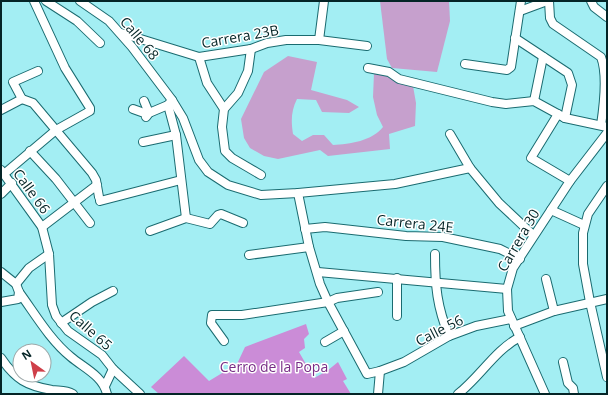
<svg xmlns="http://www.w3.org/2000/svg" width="608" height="395" font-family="'Open Sans',sans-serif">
<rect width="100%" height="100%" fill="#a3eef3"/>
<g fill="#c6a0cd">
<polygon points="380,1 449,1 450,21 437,72 392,68 387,59"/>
<path d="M288,56L317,62L311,90L347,100L359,107L349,113L322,112L316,100L297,99C291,111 291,121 293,134L302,141L313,135H324L333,145C350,144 372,141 383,127L377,115L373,97L374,73L389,76L413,86L416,103L415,126L389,134L390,149L328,156L320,150L278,159L264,156L250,148L244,138L241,119L264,72Z"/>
</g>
<polygon fill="#cb8cd7" points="306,324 309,334 304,339 305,348 299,352 314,378 327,371 338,362 347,379 343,381 351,394 159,394 151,387 184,356 209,381 237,364 245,347"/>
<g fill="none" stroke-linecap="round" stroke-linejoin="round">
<defs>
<g id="minor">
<polyline points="46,1 77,21 100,43"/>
<polyline points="80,1 109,21 132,47 172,100 183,118 199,160 208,172 228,185 261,195 298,193 395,184 470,168"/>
<path d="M549,1L550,18L553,24L601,57C608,75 604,105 601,125"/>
<polyline points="591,1 594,7 607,17"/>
<polyline points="520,11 547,1"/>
<polyline points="121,33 199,57 251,49 267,43 286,40 319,40 367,46"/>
<polyline points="515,38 568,73 572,85 565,118"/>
<polyline points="319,40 324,1"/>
<polyline points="251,49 248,71 238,93 224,109 222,127 225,151 232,158 261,175"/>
<polyline points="199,57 207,83 224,109"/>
<polyline points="465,64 507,70 511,67 521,1"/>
<polyline points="368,68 389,72 399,79 492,102 506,104 534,101 565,118 607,127"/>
<polyline points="38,71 13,82 22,99 33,103 92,173 96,180 99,197"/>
<polyline points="172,100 168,105 176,135 186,218"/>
<polyline points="144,101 149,113"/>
<polyline points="534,101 543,57"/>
<polyline points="133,109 147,114"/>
<polyline points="1,110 22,99"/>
<polyline points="558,114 531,158 570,181"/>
<polyline points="146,117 149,113 168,105"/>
<polyline points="450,134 470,168 499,203 533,235"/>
<polyline points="143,142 176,135"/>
<polyline points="30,151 56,179 90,223"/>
<polyline points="1,170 42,227 49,254 52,305 56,316 68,331 102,355 113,369 140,394"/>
<polyline points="4,174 56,130 90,111 90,108 65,68 34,1"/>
<polyline points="607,186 588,214 583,233 583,264 590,302 607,377"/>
<polyline points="298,193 309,247 320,284 328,302 367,374 380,371 378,394"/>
<polyline points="1,194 12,183"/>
<polyline points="100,201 181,180"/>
<polyline points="551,210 584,225"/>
<polyline points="42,227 97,185"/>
<polyline points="305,229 325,227 406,236 443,237 500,249 520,259"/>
<polyline points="150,231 186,218 210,224 218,215 221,214 243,223"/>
<path d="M435,254C435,286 437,307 449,336"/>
<polyline points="249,255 309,247"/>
<path d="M1,272L16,284L19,292C35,314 50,340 71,357C84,368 103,376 107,394"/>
<polyline points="318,272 507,289"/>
<polyline points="397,278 397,316"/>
<polyline points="546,279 554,311"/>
<polyline points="16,284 29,268 49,254"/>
<polyline points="1,302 18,299 19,292"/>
<polyline points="61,323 92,302 113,291"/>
<polyline points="514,326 554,311 607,299"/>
<polyline points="224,341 211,323 212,315 242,315 328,302 337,298 378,292"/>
<polyline points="325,342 344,331"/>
<path d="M1,358C15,379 27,386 52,390C60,391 66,390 73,394"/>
<polyline points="563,362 568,383 573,388 574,394"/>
<polyline points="380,371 404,362 449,336 476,326 511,319"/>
<polyline points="105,386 113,369"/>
<path d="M458,394C480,377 495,350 520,337"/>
<polyline points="545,394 508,311 507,289 513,268 570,181 607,133"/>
</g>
</defs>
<use href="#minor" stroke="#1a6b70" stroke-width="10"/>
<use href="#minor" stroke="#fff" stroke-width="8"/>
</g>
<g text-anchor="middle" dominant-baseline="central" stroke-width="3" stroke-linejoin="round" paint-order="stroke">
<g font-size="14" fill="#042426" stroke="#fff">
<text transform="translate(240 36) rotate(-10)">Carrera 23B</text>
<text transform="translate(140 38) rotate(50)">Calle 68</text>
<text transform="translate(32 191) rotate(54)">Calle 66</text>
<text transform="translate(415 223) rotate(6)">Carrera 24E</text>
<text transform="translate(518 240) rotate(-60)">Carrera 30</text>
<text transform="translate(91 330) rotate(41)">Calle 65</text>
<text transform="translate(439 330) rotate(-27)">Calle 56</text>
</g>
<g font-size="14" fill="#782d86" stroke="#fff">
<text x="274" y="366">Cerro de la Popa</text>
</g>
</g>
<rect width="608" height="395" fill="none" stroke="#042426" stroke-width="4"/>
<g transform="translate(32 363) rotate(327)"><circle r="19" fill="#ffffff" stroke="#9ba7a8"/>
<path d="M0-3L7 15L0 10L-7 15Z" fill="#cf3f49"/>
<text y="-6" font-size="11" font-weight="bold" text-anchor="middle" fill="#042426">N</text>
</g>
</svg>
